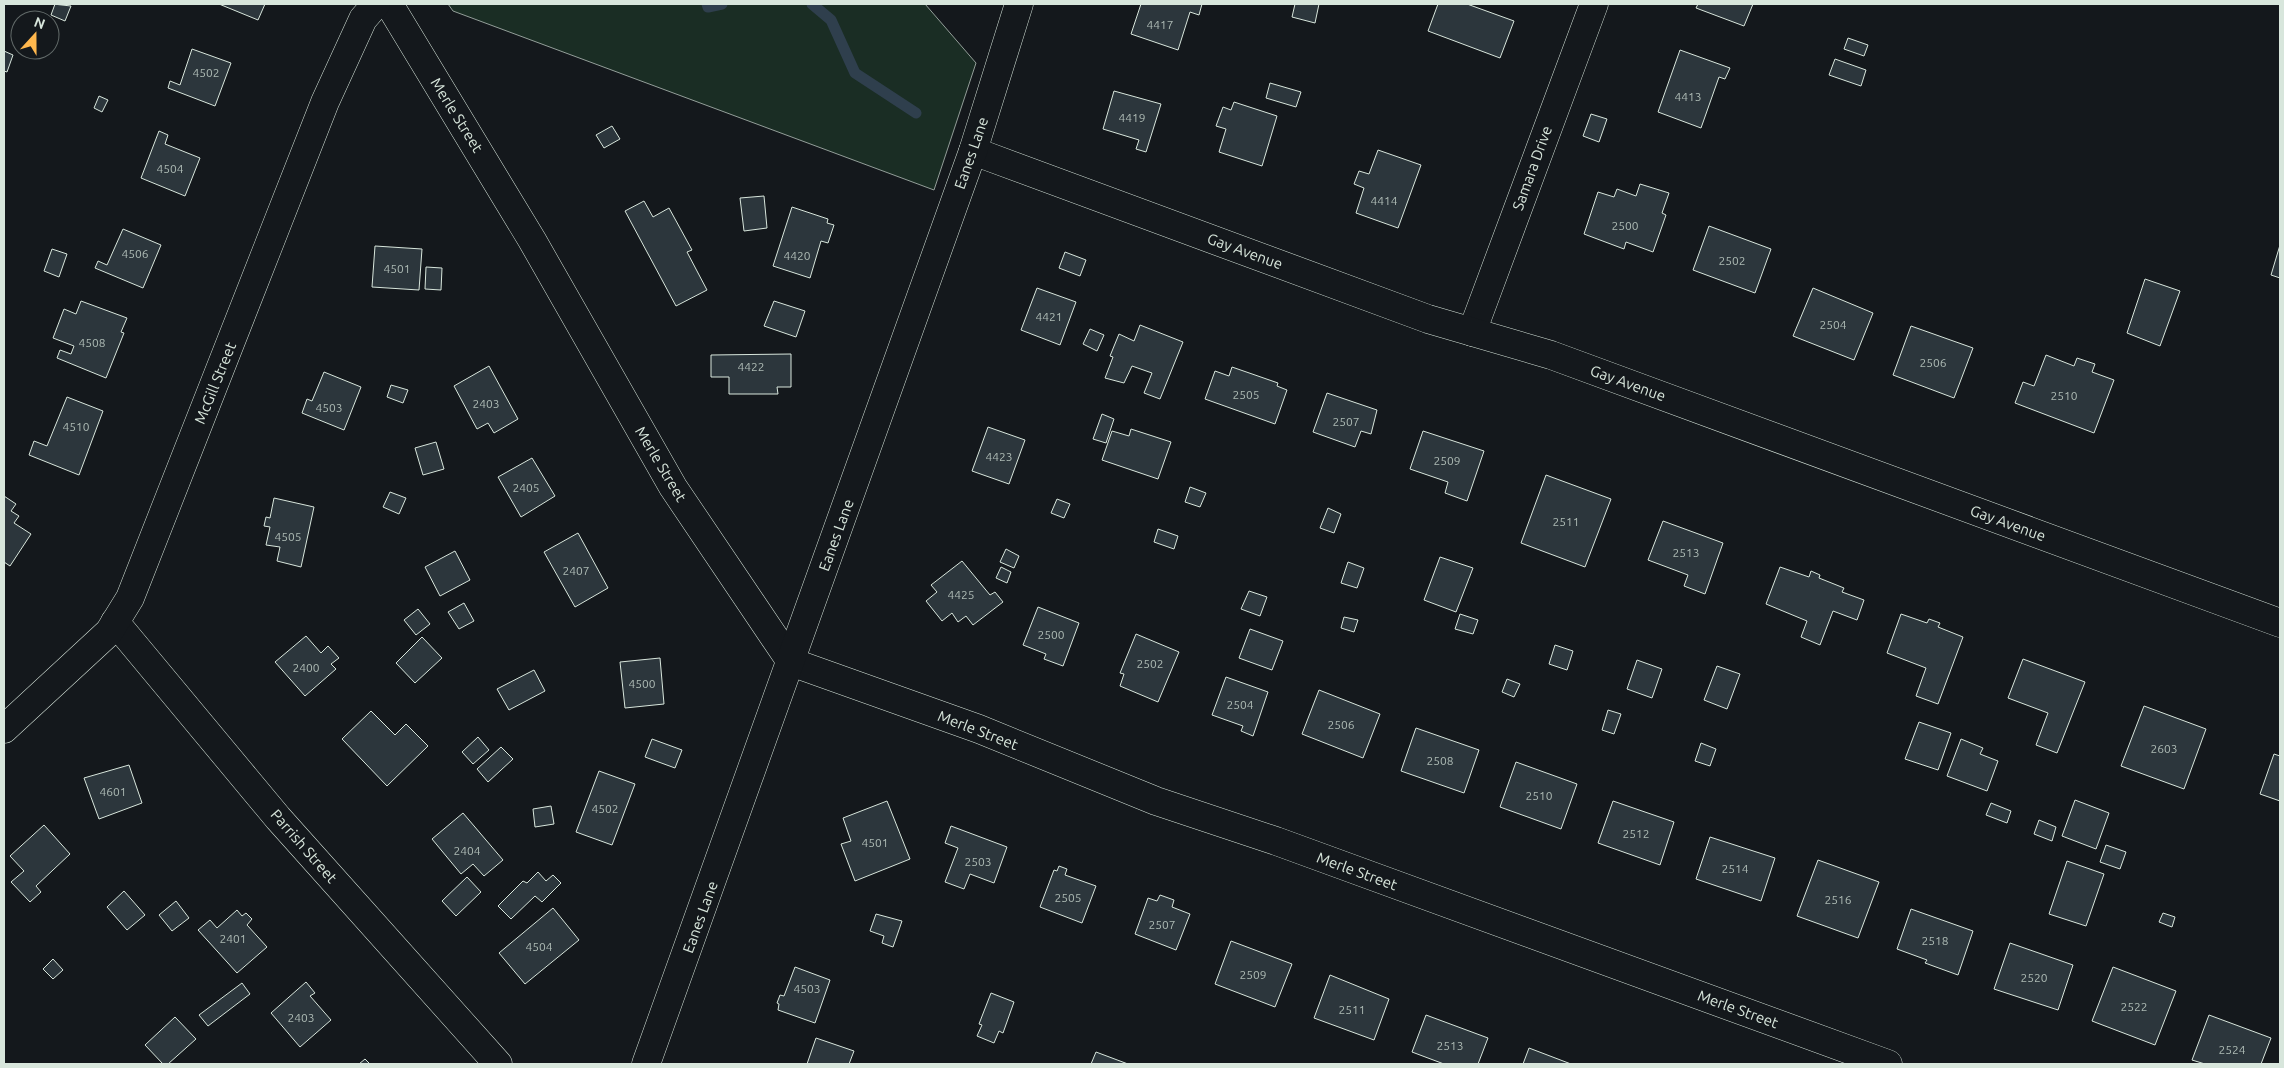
<svg xmlns="http://www.w3.org/2000/svg" width="2284" height="1068" font-family="Ubuntu,sans-serif">
<rect width="100%" height="100%" fill="#14181c"/>
<polygon fill="#1a2d24" stroke="#939e99" points="448,4 925,4 976,63 934,190 453,11"/>
<g fill="none" stroke-linecap="round" stroke-linejoin="round">
<g stroke="#2f3f4d" stroke-width="11">
<polyline points="707,4 708,7 722,4"/>
<polyline points="812,4 831,20 855,73 916,113"/>
</g>
</g>
<g fill="#2c363c" stroke="#d8e6dc">
<polygon points="53,4 71,6 65,21 51,15 55,4"/>
<polygon points="219,4 265,4 258,20"/>
<polygon points="1141,4 1202,4 1199,15 1190,12 1178,50 1131,34"/>
<polygon points="1295,4 1319,4 1315,23 1292,17"/>
<polygon points="1438,4 1467,4 1514,21 1500,58 1428,31"/>
<polygon points="1698,4 1753,4 1744,26 1696,8"/>
<polygon points="1848,38 1868,45 1864,56 1844,49"/>
<polygon points="192,49 231,63 215,106 168,88 170,81 180,85"/>
<polygon points="1680,50 1730,68 1725,79 1719,77 1701,128 1658,112"/>
<polygon points="4,51 13,55 7,72 4,71"/>
<polygon points="1835,59 1866,70 1861,86 1829,75"/>
<polygon points="1270,83 1301,92 1296,107 1266,98"/>
<polygon points="1114,91 1161,104 1146,152 1136,149 1139,140 1103,129"/>
<polygon points="99,96 108,100 102,112 94,108"/>
<polygon points="1234,102 1277,116 1262,166 1219,152 1226,129 1216,126 1223,107 1231,110"/>
<polygon points="1591,114 1607,119 1599,142 1583,136"/>
<polygon points="612,126 620,139 604,148 596,135"/>
<polygon points="159,131 168,135 165,144 200,158 185,196 141,178"/>
<polygon points="1378,150 1421,165 1398,228 1356,213 1364,188 1354,184 1359,171 1369,174"/>
<polygon points="1640,184 1669,193 1662,213 1666,215 1653,252 1626,242 1624,249 1584,234 1598,192 1614,197 1617,189 1636,196"/>
<polygon points="764,196 767,228 744,231 740,198"/>
<polygon points="644,201 653,217 669,208 692,250 687,252 707,290 676,306 625,211"/>
<polygon points="792,207 828,219 827,223 834,225 828,243 821,241 810,278 773,266"/>
<polygon points="1709,226 1771,249 1755,293 1693,270"/>
<polygon points="123,229 161,245 143,288 95,268 98,261 107,265"/>
<polygon points="2280,245 2280,278 2271,275"/>
<polygon points="375,246 422,249 419,290 372,287"/>
<polygon points="52,249 67,254 59,277 44,271"/>
<polygon points="1065,252 1086,260 1080,276 1059,268"/>
<polygon points="426,267 442,268 441,290 425,289"/>
<polygon points="2145,279 2180,291 2160,346 2127,333"/>
<polygon points="1037,288 1076,302 1060,345 1021,330"/>
<polygon points="1813,288 1873,313 1854,360 1793,336"/>
<polygon points="81,301 127,318 121,332 124,333 106,378 57,358 60,350 71,354 74,346 53,338 64,309 76,314"/>
<polygon points="774,301 805,311 796,337 764,326"/>
<polygon points="1140,325 1183,342 1160,399 1144,393 1152,373 1132,366 1124,383 1105,378 1113,357 1110,356 1119,334 1134,341"/>
<polygon points="1911,326 1973,348 1954,398 1893,375"/>
<polygon points="1090,329 1104,335 1097,351 1083,344"/>
<polygon points="791,354 791,387 777,387 778,394 729,394 729,377 711,377 711,355"/>
<polygon points="2046,355 2074,366 2077,358 2095,364 2092,372 2114,380 2094,433 2015,403 2023,382 2034,386"/>
<polygon points="489,366 518,419 494,433 488,423 477,429 454,386"/>
<polygon points="1232,367 1278,383 1277,386 1287,390 1275,424 1205,399 1215,371 1229,376"/>
<polygon points="324,372 361,387 344,430 302,413 307,399 312,401"/>
<polygon points="391,385 408,390 403,403 387,397"/>
<polygon points="1327,393 1377,410 1371,434 1361,431 1355,447 1313,432"/>
<polygon points="67,397 103,411 79,475 29,455 34,441 47,446"/>
<polygon points="1102,414 1114,419 1106,443 1093,439"/>
<polygon points="988,427 1025,440 1009,484 972,471"/>
<polygon points="1131,429 1171,442 1158,479 1102,460 1112,431 1129,436"/>
<polygon points="1423,431 1484,451 1467,501 1445,493 1448,482 1410,469"/>
<polygon points="436,442 444,469 423,475 415,448"/>
<polygon points="532,458 555,496 521,517 498,477"/>
<polygon points="1546,475 1611,499 1585,567 1521,543"/>
<polygon points="1190,487 1206,493 1200,507 1185,502"/>
<polygon points="390,492 406,498 399,514 383,507"/>
<polygon points="4,496 16,504 11,511 19,516 14,523 31,534 10,566 4,562"/>
<polygon points="274,498 314,507 301,567 277,561 280,547 266,545 270,527 264,526 266,517 270,518"/>
<polygon points="1057,499 1070,504 1064,518 1051,513"/>
<polygon points="1328,508 1341,514 1334,533 1320,528"/>
<polygon points="1663,521 1723,543 1705,594 1684,586 1688,575 1648,560"/>
<polygon points="1158,529 1178,536 1174,549 1154,542"/>
<polygon points="578,533 608,588 575,607 544,552"/>
<polygon points="1006,549 1019,556 1014,568 1000,562"/>
<polygon points="455,551 470,580 440,596 425,567"/>
<polygon points="1440,557 1473,568 1456,612 1424,600"/>
<polygon points="962,561 990,595 995,592 1003,602 973,625 966,616 958,622 952,613 942,621 926,601 937,592 931,585"/>
<polygon points="1348,562 1364,568 1357,588 1341,583"/>
<polygon points="1001,567 1011,572 1007,583 996,578"/>
<polygon points="1780,567 1809,577 1811,571 1820,575 1819,578 1844,588 1842,592 1864,600 1857,620 1833,611 1820,645 1801,637 1807,621 1766,604"/>
<polygon points="1249,591 1267,597 1260,616 1241,609"/>
<polygon points="464,603 474,621 459,629 448,612"/>
<polygon points="1038,607 1079,623 1063,666 1044,659 1046,654 1023,645"/>
<polygon points="418,609 430,624 416,635 404,620"/>
<polygon points="1460,614 1478,620 1473,634 1455,629"/>
<polygon points="1901,614 1927,623 1929,619 1940,623 1938,627 1963,637 1938,704 1916,696 1926,668 1887,653"/>
<polygon points="1344,617 1358,620 1354,632 1341,628"/>
<polygon points="1250,629 1283,641 1272,670 1239,658"/>
<polygon points="1136,634 1179,652 1158,702 1120,686 1124,674 1120,673"/>
<polygon points="306,636 321,653 328,646 339,658 331,664 336,669 305,696 275,662"/>
<polygon points="422,637 442,658 415,683 396,663"/>
<polygon points="1555,645 1573,651 1567,670 1549,664"/>
<polygon points="660,658 664,704 625,708 620,662"/>
<polygon points="2023,659 2085,682 2057,753 2036,745 2048,713 2008,698"/>
<polygon points="1637,660 1662,669 1652,698 1627,689"/>
<polygon points="1717,666 1740,674 1727,709 1704,700"/>
<polygon points="534,670 545,691 509,710 497,689"/>
<polygon points="1226,677 1268,692 1253,736 1241,731 1243,726 1212,715"/>
<polygon points="1507,679 1520,684 1514,697 1502,692"/>
<polygon points="1319,690 1380,714 1363,758 1302,734"/>
<polygon points="2144,706 2206,729 2184,789 2121,766"/>
<polygon points="1608,710 1621,714 1614,734 1602,730"/>
<polygon points="371,711 395,735 406,724 428,746 387,786 342,739"/>
<polygon points="1919,722 1951,733 1938,770 1905,759"/>
<polygon points="1416,728 1479,750 1464,793 1401,771"/>
<polygon points="478,737 489,750 473,764 462,752"/>
<polygon points="652,739 682,750 675,768 645,757"/>
<polygon points="1961,739 1983,748 1980,754 1998,761 1987,791 1947,776"/>
<polygon points="1701,743 1716,749 1710,766 1695,761"/>
<polygon points="501,747 513,759 488,782 477,769"/>
<polygon points="2274,754 2280,756 2280,801 2260,794"/>
<polygon points="1516,762 1577,784 1561,829 1500,807"/>
<polygon points="129,765 142,803 99,819 84,778"/>
<polygon points="599,771 635,784 612,845 576,832"/>
<polygon points="2075,800 2109,813 2096,849 2062,836"/>
<polygon points="887,801 910,859 855,881 841,844 851,841 843,818"/>
<polygon points="1613,801 1674,822 1660,865 1598,843"/>
<polygon points="1991,803 2011,811 2007,823 1986,815"/>
<polygon points="551,806 554,824 535,827 533,809"/>
<polygon points="463,813 503,860 484,876 473,864 461,874 432,839"/>
<polygon points="2039,820 2056,827 2052,841 2034,834"/>
<polygon points="44,825 70,854 36,886 41,892 30,902 11,882 24,871 10,856"/>
<polygon points="951,826 1007,847 994,883 970,874 964,889 945,882 958,848 945,843"/>
<polygon points="1710,837 1775,858 1761,901 1696,879"/>
<polygon points="2106,845 2126,852 2120,869 2100,862"/>
<polygon points="1818,860 1879,882 1858,938 1797,916"/>
<polygon points="2067,861 2104,874 2086,926 2049,914"/>
<polygon points="1059,866 1067,869 1065,875 1096,886 1082,923 1040,907 1054,870 1057,871"/>
<polygon points="538,872 546,881 553,875 561,883 542,902 535,896 511,919 498,906 523,881 527,883"/>
<polygon points="467,877 481,892 456,916 442,901"/>
<polygon points="124,891 145,915 127,930 107,907"/>
<polygon points="1160,895 1174,900 1172,907 1190,914 1176,950 1135,934 1148,898 1157,901"/>
<polygon points="176,901 189,918 172,931 159,915"/>
<polygon points="553,908 579,940 525,984 499,953"/>
<polygon points="1911,909 1973,931 1958,975 1925,963 1927,960 1897,949"/>
<polygon points="237,910 242,916 246,913 252,919 247,925 267,947 237,973 198,930 210,920 217,928"/>
<polygon points="2163,913 2175,917 2172,927 2159,922"/>
<polygon points="876,914 902,921 893,947 882,943 884,936 870,931"/>
<polygon points="1231,941 1292,964 1275,1007 1215,984"/>
<polygon points="2010,943 2073,965 2058,1010 1994,989"/>
<polygon points="53,959 63,970 53,979 43,969"/>
<polygon points="795,967 830,980 815,1023 778,1010 779,1004 777,1003 780,995 784,996"/>
<polygon points="2113,967 2176,991 2155,1045 2092,1021"/>
<polygon points="1330,975 1389,999 1374,1040 1314,1018"/>
<polygon points="306,982 315,993 310,996 331,1020 300,1047 271,1013"/>
<polygon points="242,983 250,994 208,1026 199,1015"/>
<polygon points="991,993 1014,1002 1003,1033 999,1031 994,1043 977,1036 982,1025 979,1024"/>
<polygon points="1426,1015 1488,1038 1478,1064 1444,1064 1412,1052"/>
<polygon points="2209,1015 2271,1038 2261,1064 2205,1064 2192,1060"/>
<polygon points="175,1017 196,1039 168,1064 163,1064 145,1045"/>
<polygon points="816,1038 854,1051 849,1064 807,1064"/>
<polygon points="1529,1048 1571,1064 1523,1064"/>
<polygon points="1096,1052 1128,1064 1091,1064"/>
<polygon points="365,1059 370,1064 359,1064"/>
</g>
<g fill="none" stroke-linecap="round" stroke-linejoin="round">
<defs>
<g id="minor">
<polyline points="389,4 532,240 673,487 791,662 979,729 1156,801 1276,841 1888,1064"/>
<polyline points="1472,332 1594,4"/>
<polyline points="115,622 278,818 498,1064"/>
<polyline points="4,729 109,632 130,598 325,102 363,19 376,4"/>
</g>
<g id="tertiary">
<polyline points="973,151 1428,319 1551,355 2280,623"/>
<polyline points="646,1064 973,151 1019,4"/>
</g>
</defs>
<use href="#minor" stroke="#d8e6dc" stroke-width="29"/>
<use href="#tertiary" stroke="#d8e6dc" stroke-width="29"/>
<use href="#minor" stroke="#14181c" stroke-width="28"/>
<use href="#tertiary" stroke="#14181c" stroke-width="28"/>
</g>
<g text-anchor="middle" dominant-baseline="central" stroke-width="4" stroke-linejoin="round" paint-order="stroke">
<g font-size="12" fill="#adbab4">
<text x="1160" y="24">4417</text>
<text x="206" y="72">4502</text>
<text x="1688" y="96">4413</text>
<text x="1132" y="117">4419</text>
<text x="170" y="168">4504</text>
<text x="1384" y="200">4414</text>
<text x="1625" y="225">2500</text>
<text x="135" y="253">4506</text>
<text x="797" y="255">4420</text>
<text x="1732" y="260">2502</text>
<text x="397" y="268">4501</text>
<text x="1049" y="316">4421</text>
<text x="1833" y="324">2504</text>
<text x="92" y="342">4508</text>
<text x="1933" y="362">2506</text>
<text x="751" y="366">4422</text>
<text x="1246" y="394">2505</text>
<text x="2064" y="395">2510</text>
<text x="486" y="403">2403</text>
<text x="329" y="407">4503</text>
<text x="1346" y="421">2507</text>
<text x="76" y="426">4510</text>
<text x="999" y="456">4423</text>
<text x="1447" y="460">2509</text>
<text x="526" y="487">2405</text>
<text x="1566" y="521">2511</text>
<text x="288" y="536">4505</text>
<text x="1686" y="552">2513</text>
<text x="576" y="570">2407</text>
<text x="961" y="594">4425</text>
<text x="1051" y="634">2500</text>
<text x="1150" y="663">2502</text>
<text x="306" y="667">2400</text>
<text x="642" y="683">4500</text>
<text x="1240" y="704">2504</text>
<text x="1341" y="724">2506</text>
<text x="2164" y="748">2603</text>
<text x="1440" y="760">2508</text>
<text x="113" y="791">4601</text>
<text x="1539" y="795">2510</text>
<text x="605" y="808">4502</text>
<text x="1636" y="833">2512</text>
<text x="875" y="842">4501</text>
<text x="467" y="850">2404</text>
<text x="978" y="861">2503</text>
<text x="1735" y="868">2514</text>
<text x="1068" y="897">2505</text>
<text x="1838" y="899">2516</text>
<text x="1162" y="924">2507</text>
<text x="233" y="938">2401</text>
<text x="1935" y="940">2518</text>
<text x="539" y="946">4504</text>
<text x="1253" y="974">2509</text>
<text x="2034" y="977">2520</text>
<text x="807" y="988">4503</text>
<text x="2134" y="1006">2522</text>
<text x="1352" y="1009">2511</text>
<text x="301" y="1017">2403</text>
<text x="1450" y="1045">2513</text>
<text x="2232" y="1049">2524</text>
</g>
<g font-size="15" fill="#d8e6dc" stroke="#14181c">
<text transform="translate(457 115) rotate(58)">Merle Street</text>
<text transform="translate(971 153) rotate(-71)">Eanes Lane</text>
<text transform="translate(1532 168) rotate(-70)">Samara Drive</text>
<text transform="translate(1245 251) rotate(20)">Gay Avenue</text>
<text transform="translate(215 383) rotate(-68)">McGill Street</text>
<text transform="translate(1628 383) rotate(20)">Gay Avenue</text>
<text transform="translate(661 464) rotate(59)">Merle Street</text>
<text transform="translate(2008 523) rotate(20)">Gay Avenue</text>
<text transform="translate(836 535) rotate(-70)">Eanes Lane</text>
<text transform="translate(978 730) rotate(21)">Merle Street</text>
<text transform="translate(304 846) rotate(49)">Parrish Street</text>
<text transform="translate(1357 871) rotate(20)">Merle Street</text>
<text transform="translate(700 917) rotate(-70)">Eanes Lane</text>
<text transform="translate(1738 1009) rotate(20)">Merle Street</text>
</g>
</g>
<rect width="2284" height="1068" fill="none" stroke="#d8e6dc" stroke-width="10"/>
<g transform="translate(35 35) rotate(21)"><circle r="24" fill="#14181c" stroke="#626a69"/>
<path d="M0-4L9 19L0 12L-9 19Z" fill="#ffb74d"/>
<text y="-8" font-size="14" font-weight="bold" text-anchor="middle" fill="#d8e6dc">N</text>
</g>
</svg>
